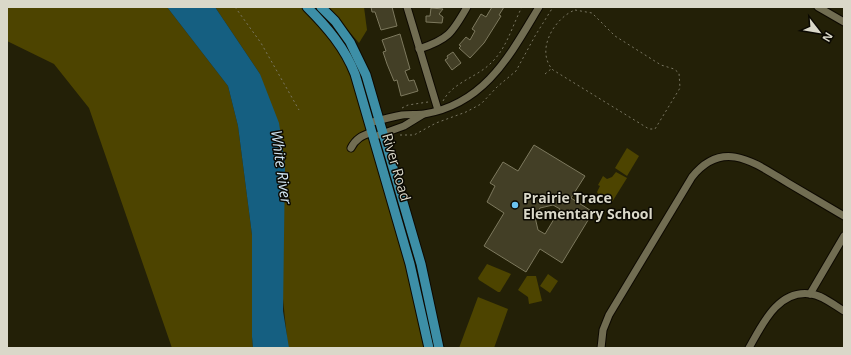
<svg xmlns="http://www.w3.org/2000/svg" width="851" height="355" font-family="'Open Sans',sans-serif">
<rect width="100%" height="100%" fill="#232007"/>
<g fill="#4d4400">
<polygon points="7,7 167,7 228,86 238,126 252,235 252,337 253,348 172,348 89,108 54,64 7,41"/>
<polygon points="215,7 307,7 347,57 429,348 288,348 260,74"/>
<polygon points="328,7 364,7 367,30 359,43"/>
<polygon points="627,148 639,156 627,176 615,168"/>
<path d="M616,172L627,178L612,202C606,202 600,198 597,192L600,186L598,185L603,176L607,179L612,177Z"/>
<polygon points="487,264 511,274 500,292 498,292 479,280 478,278"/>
<polygon points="548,274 558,281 550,293 540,286"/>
<polygon points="527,276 536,276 542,301 529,304 528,297 518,290"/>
<polygon points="478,297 508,309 494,348 459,348"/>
</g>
<polygon fill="#155f81" points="167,7 215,7 260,74 279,123 285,164 283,311 289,348 253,348 252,337 252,235 238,126 228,86"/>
<g fill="#433f26" stroke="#7d795e" fill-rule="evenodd">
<polygon points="371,7 392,7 397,26 381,30 375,12 372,12"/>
<polygon points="492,7 504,7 499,15 501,16 484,43 470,58 459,48 461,46 459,45 466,37 470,40 475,31 472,29 481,14 486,17"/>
<polygon points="431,8 443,9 439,14 443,17 442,23 426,22 426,16 430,16"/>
<polygon points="400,34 410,69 405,71 409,81 414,80 418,91 401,96 397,80 394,81 387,64 383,52 386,51 382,40"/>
<polygon points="453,52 461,63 452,70 445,60 448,58 447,56"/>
<path d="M534,145L585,176L571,198L593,212L562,263L540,249L526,272L484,246L504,213L487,202L495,186L490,183L503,162L518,171ZM553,205L560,209L545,234L538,230L535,217L540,208Z"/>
</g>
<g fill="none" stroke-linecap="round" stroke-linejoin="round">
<defs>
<g id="minor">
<polyline points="407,7 438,110"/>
<polyline points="818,7 844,22"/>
<path d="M419,49C449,39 452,33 467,7"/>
<path d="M369,123C380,120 391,117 402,115C409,114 417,115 424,114C485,104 510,55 539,7"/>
<polyline points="379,135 404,126 422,115"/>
<path d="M351,148C356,138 362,136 372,132"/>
<polyline points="810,294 844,236"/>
<path d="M601,348L603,330L609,315L692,177C723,138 755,163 788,183C807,194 825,205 844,216"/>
<path d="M749,348C762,325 778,289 811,294C822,295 834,305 844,311"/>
</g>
<g id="major">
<path d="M307,7C327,27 345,48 355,74L410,264L429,348"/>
<polyline points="321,7 335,21 350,42 366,75 421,264 439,348"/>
</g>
</defs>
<use href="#minor" stroke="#0d0900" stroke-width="9"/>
<use href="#major" stroke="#0d0900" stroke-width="11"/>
<g stroke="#797662" stroke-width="1" stroke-dasharray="2 3" stroke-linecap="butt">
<polyline points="235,7 261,43 299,110"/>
<path d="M575,10L592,13L615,36L661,65L674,69L679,73L680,88L655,129H649L553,70C535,51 554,18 575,10Z"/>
<polyline points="545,74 551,69"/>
<path d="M443,101C453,82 476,78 491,63C507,48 512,26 522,7"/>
<polyline points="402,108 408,105 428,102 429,104"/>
<polyline points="400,135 414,135 436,123 466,112 481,104 497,87 516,71 535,36 553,7"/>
</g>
<use href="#minor" stroke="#716d52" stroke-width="7"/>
<use href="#major" stroke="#3d8fa7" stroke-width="9"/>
</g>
<circle fill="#6bc3f2" stroke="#0b0902" stroke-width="1.5" cx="515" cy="205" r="4"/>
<g text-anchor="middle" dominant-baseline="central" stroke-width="3" stroke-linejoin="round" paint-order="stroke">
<g font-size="14" fill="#dad8c9" stroke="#0b0902">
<text transform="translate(397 167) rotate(74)">River Road</text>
</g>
<g font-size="14" font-weight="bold" fill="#dad8c9" stroke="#0b0902" text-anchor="start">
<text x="523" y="197">Prairie Trace<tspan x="523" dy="16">Elementary School</tspan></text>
</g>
<g font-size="15" font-style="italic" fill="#d2e6f3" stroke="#0b0902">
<text transform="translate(282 167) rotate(82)">White River</text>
</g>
</g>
<rect width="851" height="355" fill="none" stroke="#dad8c9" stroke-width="16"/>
<g transform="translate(819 32) rotate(121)" stroke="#0b0902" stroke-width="3" paint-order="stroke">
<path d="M0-3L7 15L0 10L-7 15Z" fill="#dad8c9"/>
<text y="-6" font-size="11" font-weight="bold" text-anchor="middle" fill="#dad8c9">N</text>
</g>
</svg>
